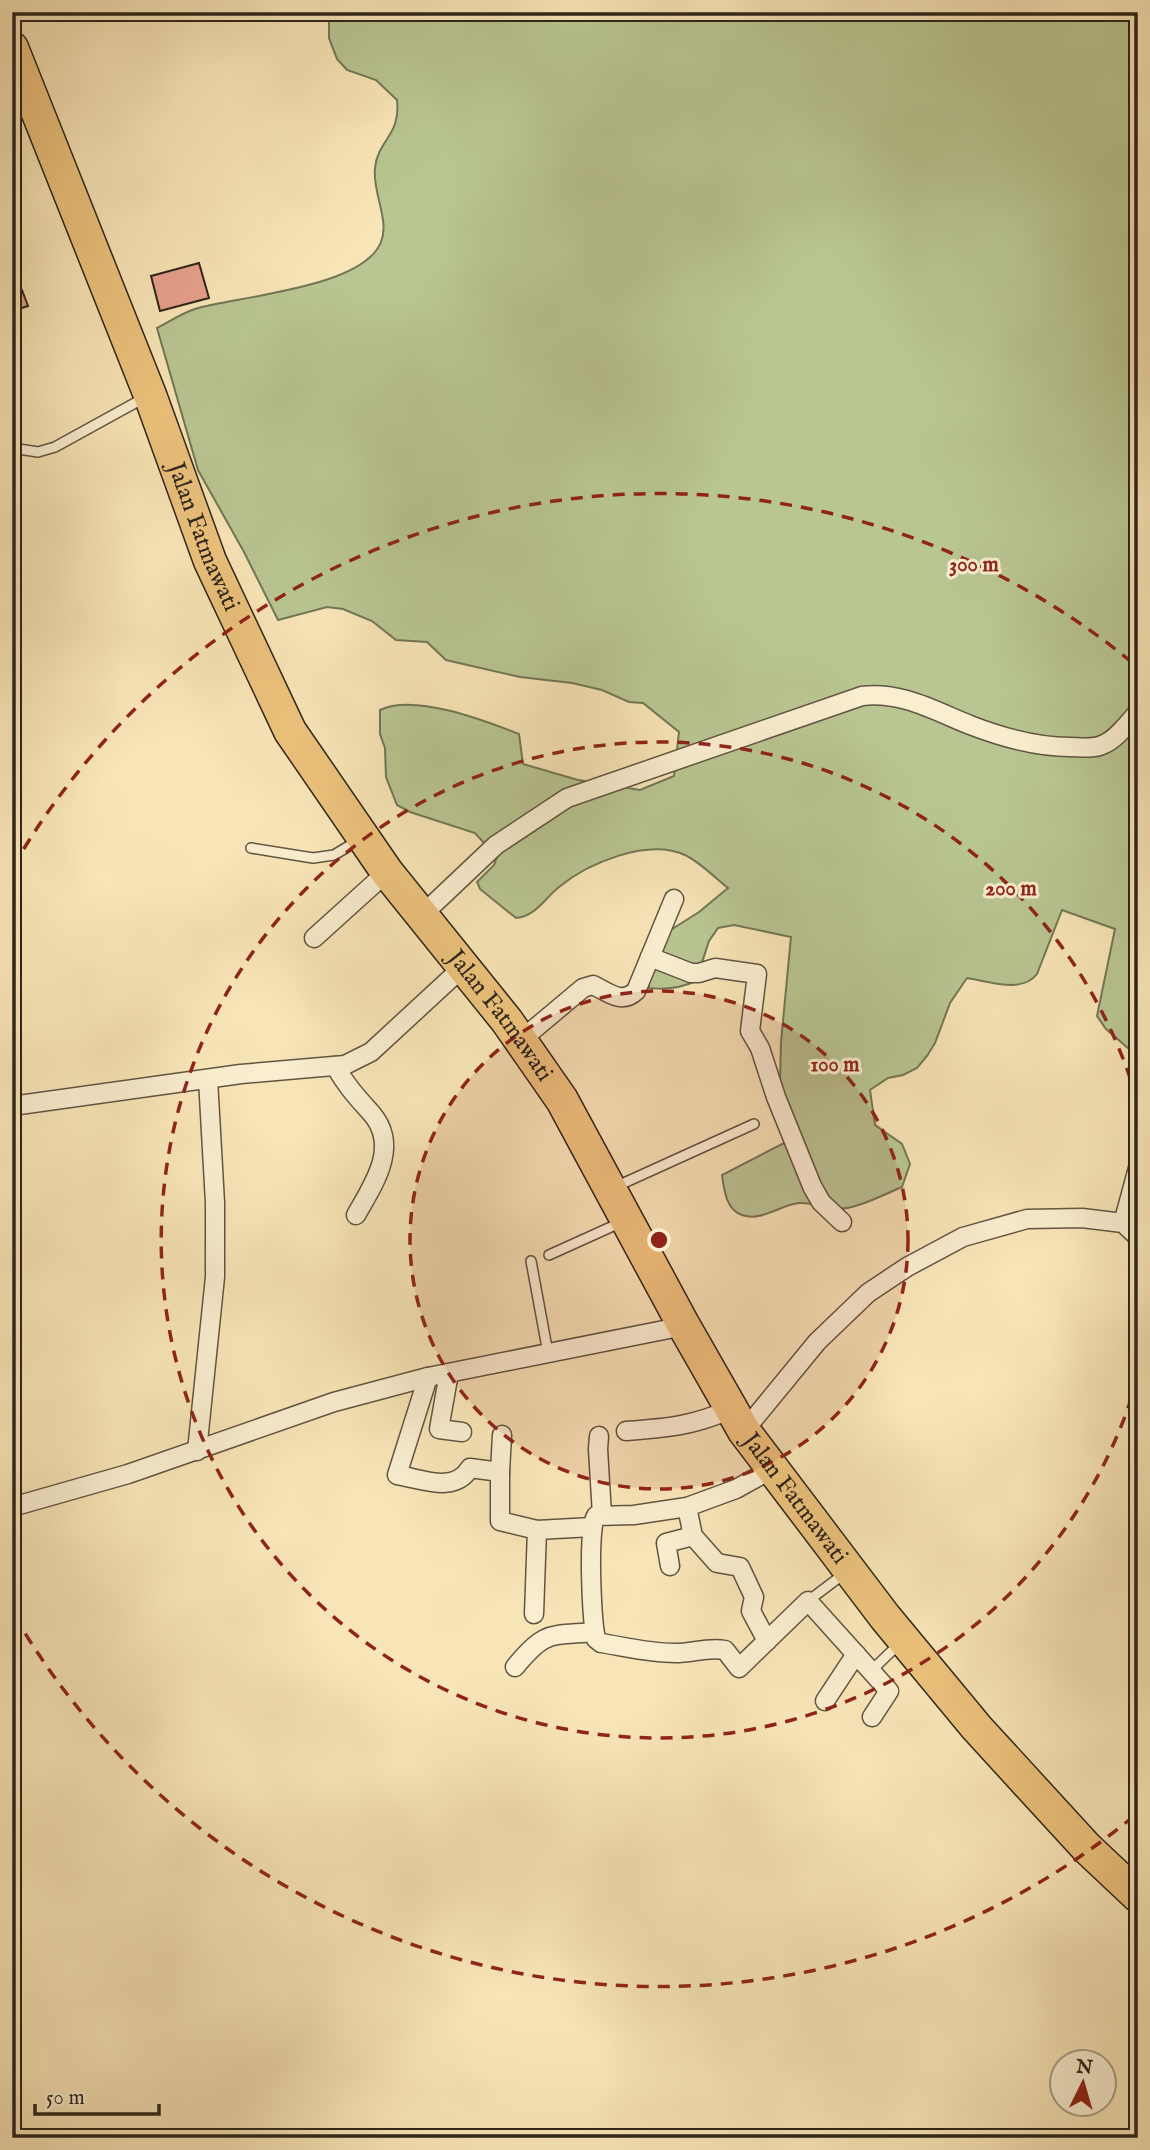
<svg xmlns="http://www.w3.org/2000/svg" width="1150" height="2150" font-family="'IM FELL English',serif">
<rect width="100%" height="100%" fill="#f8e5b7"/>
<filter id="stains"><feTurbulence type="fractalNoise" baseFrequency=".00286" numOctaves="4"/><feColorMatrix values="0 0 0 0 .2 0 0 0 0 .09 0 0 0 0 .02 0 0 0 .5 -.17"/></filter>
<radialGradient id="worn" r=".72"><stop offset=".6" stop-color="#630" stop-opacity="0"/><stop offset="1" stop-color="#630" stop-opacity=".3"/></radialGradient>
<path fill="#b9c692" stroke="#737656" stroke-width="2" d="M329,12H1138V1070L1129,1049L1106,1029L1097,1016L1115,929L1062,910L1037,974C1022,994 988,981 967,978L950,1003L935,1043L927,1056L917,1068L903,1075L888,1078L870,1090L875,1125L902,1144L910,1164L902,1187C885,1194 855,1210 836,1209C824,1208 812,1202 799,1203C780,1205 761,1222 742,1215C726,1210 724,1189 722,1175L790,1140L780,1081L781,1042L791,937L734,925L718,928L709,941L696,981C681,988 666,990 649,988L648,954L658,938L699,912L728,888C715,878 700,862 685,855C648,838 588,863 559,887C544,899 536,916 516,918L480,889L477,882L494,865L497,857L475,833L410,812L397,805L386,777L385,748L380,734V710C414,693 486,721 519,734L523,764L578,780L640,790L674,776L679,732L643,703L629,702L602,690L572,683L520,677L446,660L427,642L396,640L372,621L343,609L327,607L278,620L244,552L198,470L157,328C169,322 182,313 195,309C239,296 363,288 381,242C390,220 372,192 375,168C378,139 401,136 397,100L376,80L347,70L337,59L329,38Z"/>
<g fill="#e7a18e" stroke="#2d251b" stroke-width="2">
<polygon points="199,263 209,298 160,311 151,276"/>
<polygon points="22,290 28,306 12,311 12,294"/>
</g>
<g fill="none" stroke-linecap="round" stroke-linejoin="round">
<defs>
<g id="lane">
<polyline points="12,448 38,452 55,447 144,398"/>
<polyline points="251,848 313,858 334,855 359,840"/>
<polyline points="615,1187 754,1124"/>
<polyline points="549,1255 622,1222"/>
<polyline points="531,1261 548,1353"/>
<polyline points="808,1601 845,1573"/>
<polyline points="871,1671 900,1643"/>
</g>
<g id="street">
<path d="M421,916L496,845L567,798L862,696C901,691 935,711 970,725C1001,737 1036,747 1070,747C1079,747 1094,749 1102,745C1116,740 1128,723 1138,712"/>
<polyline points="314,938 387,872"/>
<polyline points="650,957 691,973 699,973 715,968 757,974 750,1031 760,1048 776,1097 812,1186 821,1202 842,1222"/>
<path d="M521,1040L583,988L593,985C608,992 621,1005 636,991L674,899"/>
<path d="M335,1066C348,1088 356,1096 372,1114C400,1147 373,1185 356,1215"/>
<polyline points="12,1106 241,1074 345,1065 371,1052 463,967"/>
<polyline points="1123,1223 1138,1168"/>
<polyline points="449,1373 439,1429 462,1432"/>
<path d="M428,1377L397,1475C423,1479 454,1494 470,1468L500,1472V1521L537,1530L592,1527"/>
<path d="M626,1431C667,1428 693,1426 731,1409"/>
<polyline points="744,1431 817,1342 868,1293 907,1267 963,1237 1027,1219 1082,1218 1123,1223 1138,1237"/>
<polyline points="599,1436 598,1449 602,1515"/>
<polyline points="197,1451 215,1277 215,1203 208,1079"/>
<path d="M772,1469L736,1489L687,1507L634,1515L596,1516C587,1530 592,1621 596,1639L601,1643C626,1647 649,1653 675,1653C693,1653 706,1647 725,1650L739,1668L808,1601L889,1691L872,1717"/>
<polyline points="500,1472 502,1435"/>
<polyline points="12,1507 128,1474 334,1402 428,1377 684,1326"/>
<polyline points="687,1507 693,1536 717,1563 740,1567 754,1597 751,1611 767,1641"/>
<polyline points="670,1566 666,1543 693,1536"/>
<polyline points="534,1614 537,1530"/>
<path d="M515,1667C545,1630 550,1636 594,1632"/>
<polyline points="825,1701 856,1654"/>
</g>
<g id="highway">
<path id="s1" d="M12,48L150,395L210,561L290,731L387,872L507,1021L562,1100L684,1326L744,1431L885,1617L977,1728L1087,1848L1138,1896"/>
</g>
</defs>
<use href="#lane" stroke="#605542" stroke-width="12"/>
<use href="#street" stroke="#605542" stroke-width="21"/>
<use href="#highway" stroke="#2d251b" stroke-width="35"/>
<use href="#lane" stroke="#faeed0" stroke-width="9"/>
<use href="#street" stroke="#faeed0" stroke-width="18"/>
<use href="#highway" stroke="#ecc27c" stroke-width="32"/>
</g>
<circle cx="659" cy="1240" r="249" fill="#8f2418" fill-opacity=".12"/>
<g fill="none" stroke="#8f2418" stroke-width="3.5" stroke-dasharray="12 9">
<circle cx="659" cy="1240" r="249"/>
<path d="M1138 1377A498 498 0 1 1 1138 1103"/>
<path d="M1134 1816A746 746 0 0 1 13 1613M13 867A746 746 0 0 1 1134 664"/>
</g>
<g text-anchor="middle" dominant-baseline="central" stroke-width="6" stroke-linejoin="round" paint-order="stroke">
<g font-size="24" fill="#2d251b" stroke="#faeed0">
<text stroke="none"><textPath href="#s1" startOffset="525">Jalan Fatmawati</textPath></text>
<text stroke="none"><textPath href="#s1" startOffset="1092">Jalan Fatmawati</textPath></text>
<text stroke="none"><textPath href="#s1" startOffset="1659">Jalan Fatmawati</textPath></text>
</g>
</g>
<circle cx="659" cy="1240" r="10" fill="#8f2418" stroke="#faeed0" stroke-width="3.5"/>
<g font-size="21" text-anchor="middle" font-weight="bold" fill="#8f2418" stroke="#faeed0" stroke-width="6" stroke-linejoin="round" paint-order="stroke">
<text x="974" y="571">300 m</text>
<text x="1011" y="895">200 m</text>
<text x="835" y="1071">100 m</text>
</g>
<rect width="1150" height="2150" fill="none" stroke="#f8e5b7" stroke-width="42"/>
<rect x="14" y="14" width="1122" height="2122" fill="none" stroke="#2d251b" stroke-width="3.5"/>
<rect x="21" y="21" width="1108" height="2108" fill="none" stroke="#2d251b" stroke-width="2"/>
<g transform="translate(1083 2083) rotate(5)"><circle r="33" fill="#faeed0" stroke="#a89e88" stroke-width="2"/>
<path d="M0-5L12 26L0 18L-12 26Z" fill="#8f2418"/>
<text y="-10" font-size="19" font-weight="bold" text-anchor="middle" fill="#2d251b">N</text>
</g>
<path d="M35 2104v10h124v-10" fill="none" stroke="#2d251b" stroke-width="3.5"/>
<text x="46" y="2104" font-size="21" fill="#2d251b" stroke="#faeed0" stroke-width="5" paint-order="stroke">50 m</text>
<rect width="100%" height="100%" filter="url(#stains)"/>
<rect width="100%" height="100%" fill="url(#worn)"/>
</svg>
